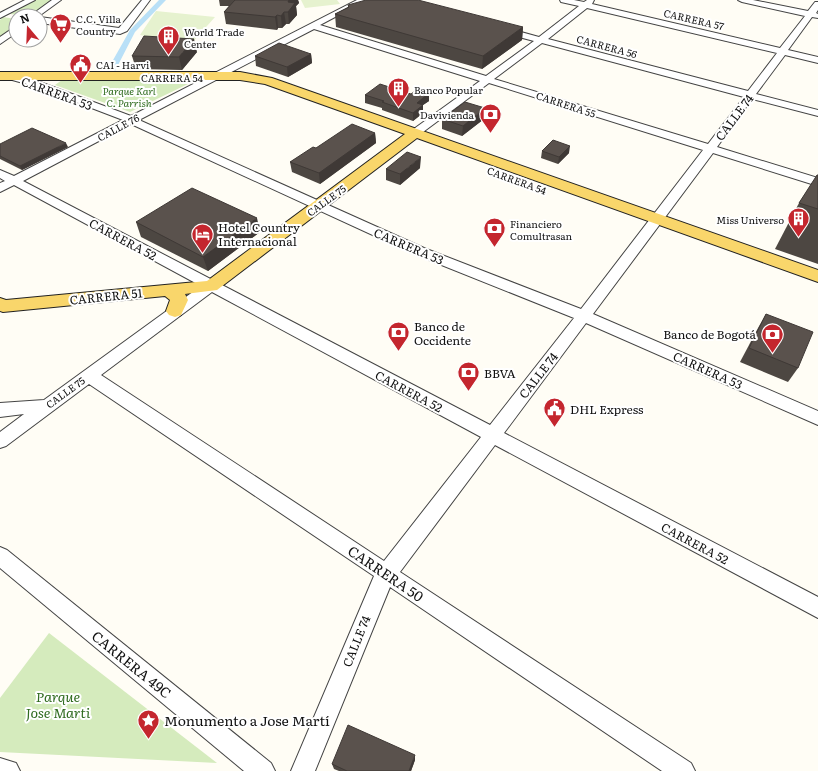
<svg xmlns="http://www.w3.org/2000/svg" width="818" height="771" font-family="Literata,serif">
<rect width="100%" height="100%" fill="#fffdf5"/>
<g fill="#d5ebbd">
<polygon points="35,0 53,0 28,16 10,14"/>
<polygon points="3,17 16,19 16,25 0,37 0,20"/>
<polygon points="62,80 187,81 188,84 130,112 55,85"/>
<polygon points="49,633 217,763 0,752 0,698"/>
</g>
<g fill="#e6f2cf">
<polygon points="301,0 337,0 340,4 305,8"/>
<polygon points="156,11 215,17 190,45 140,35"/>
</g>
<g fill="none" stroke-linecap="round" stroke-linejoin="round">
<polygon fill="#b9e0f7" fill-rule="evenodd" points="159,0 166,0 135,32 116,69 115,71 109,71 108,69 130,30"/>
<defs>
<g id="minor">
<polygon points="25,0 35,0 0,18 0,13"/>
<polygon points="52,0 61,0 39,16 30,16"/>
<polygon points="142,0 150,0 127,31 120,34 40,23 40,17 119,28"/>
<path d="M357,0H367L320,25L486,76L534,41L500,32L499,30L500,28L503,27L539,37L579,6L561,2L560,0H574L584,2L587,0H594L592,4L780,48L805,16L742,2L738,0H753L808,11L815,2H818V10L816,13L818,14V18L812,17L788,50L818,57V63L785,55L756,94L818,110V116L752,99L717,147L818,178V186L713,153L593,314L818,411V425L586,323L504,433L818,597V618L495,445L400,572L691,763L695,771H662L390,587L315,771H291L374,576L89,384L6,446L0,448V432L24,414L0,417V403L44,400L201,286L14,185L0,192V183L5,181L0,178V170L14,176L123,120L34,86L5,78L3,76L5,74L8,73L40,82L131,116ZM587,8L777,53L748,91L548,39ZM314,29L480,81L411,131L410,133L411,135H419L489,83L703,150L581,309L424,248L139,120ZM542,43L744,97L708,144L494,79ZM131,124L414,254L574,318L490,425L23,181ZM212,292L481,437L384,561L101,375Z"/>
<polygon points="16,26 16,33 0,44 0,37"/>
<polygon points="0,547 7,550 271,763 275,771 244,771 0,568"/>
<polygon points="0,758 16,763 20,771 0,771"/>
</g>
<polygon id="major" points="0,72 240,72 272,78 818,270 818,282 417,138 217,290 185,294 188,300 181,315 175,317 169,315 166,311 170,300 165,296 3,312 0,311 0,298 6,300 207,281 405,134 265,84 240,80 0,80"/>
</defs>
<use href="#minor" stroke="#444" stroke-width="2"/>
<use href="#major" stroke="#222" stroke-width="2"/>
<use href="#minor" fill="#fff" fill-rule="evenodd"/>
<use href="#major" fill="#f9d66b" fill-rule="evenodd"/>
</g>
<g fill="#4d4742">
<polygon points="219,0 298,0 299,3 296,6 297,15 289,24 286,24 282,28 278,28 277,30 226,24 224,12 229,6 220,6"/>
<polygon points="348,5 523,27 522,40 482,69 336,27 335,14 348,7"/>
<polygon points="197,52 182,70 136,69 132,56"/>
<polygon points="311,54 312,63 288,77 256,66 255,56"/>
<polygon points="429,93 429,101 423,105 423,113 413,121 382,110 382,108 365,103 365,95 411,94"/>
<polygon points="442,119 484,119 462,136 442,129"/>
<polygon points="375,133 376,143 320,184 292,172 290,162 316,148"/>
<polygon points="0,144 68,147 22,170 0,159"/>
<polygon points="542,151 569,153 558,164 541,158"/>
<polygon points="420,168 400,185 386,180 386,169"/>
<polygon points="818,175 818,264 775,249 799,203"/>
<polygon points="136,222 260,232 208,271 141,237"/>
<polygon points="766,314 798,368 788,382 740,362 758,328"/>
<polygon points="415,760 411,771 339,771 334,769 332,764"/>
</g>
<g fill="#3f3936">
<polygon points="288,0 298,0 299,3 296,6 297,15 289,24 288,12"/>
<polygon points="284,12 286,24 282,28 281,16"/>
<polygon points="277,15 278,28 277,30 275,17"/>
<polygon points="523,27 522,40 482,69 483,56"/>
<polygon points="194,39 197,52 182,70 179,57"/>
<polygon points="311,54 312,63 288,77 287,67"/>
<polygon points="429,93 429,101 423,105 423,113 413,121 413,113 417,103"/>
<polygon points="485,108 484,119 462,136 463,126"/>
<polygon points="375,133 376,143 320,184 319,173"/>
<polygon points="66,143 68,147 22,170 20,166"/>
<polygon points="570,146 569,153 558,164 559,157"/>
<polygon points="421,157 420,168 400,185 400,174"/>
<polygon points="257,218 260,232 208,271 203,257"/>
<polygon points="415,755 415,760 411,771 409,771"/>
</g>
<g fill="#5a524d" stroke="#3f3936">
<polygon points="235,0 289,0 288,2 295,3 288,12 284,12 281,16 277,15 275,17 224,12"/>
<polygon points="366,0 418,0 523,27 483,56 335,14 349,7 348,5"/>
<polygon points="144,36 194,39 179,57 132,56"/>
<polygon points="279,43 311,54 287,67 255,56"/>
<polygon points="380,84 411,94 418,89 429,93 417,103 423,105 413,113 382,102 384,101 365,95"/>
<polygon points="465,102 485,108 463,126 442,119"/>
<polygon points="352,124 375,133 319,173 290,162 313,147 316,148"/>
<polygon points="32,128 66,143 20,166 0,156 0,144"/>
<polygon points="553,140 570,146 559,157 542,151"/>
<polygon points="407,152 421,157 400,174 386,169"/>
<polygon points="817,175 818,175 818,209 799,203"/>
<polygon points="192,188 257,218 203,257 136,222"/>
<polygon points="766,314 813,332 798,368 749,348"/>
<polygon points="348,725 415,755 409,771 347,771 332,764"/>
</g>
<defs>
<symbol id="supermarket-pin" viewBox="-11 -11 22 30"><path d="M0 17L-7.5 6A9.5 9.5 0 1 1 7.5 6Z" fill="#c4262e" stroke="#fff"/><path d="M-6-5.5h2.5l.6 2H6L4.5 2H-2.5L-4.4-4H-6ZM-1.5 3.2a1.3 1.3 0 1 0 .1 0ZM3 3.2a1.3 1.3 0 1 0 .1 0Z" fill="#fff"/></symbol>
<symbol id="building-pin" viewBox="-11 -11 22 30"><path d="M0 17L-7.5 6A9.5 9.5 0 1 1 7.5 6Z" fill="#c4262e" stroke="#fff"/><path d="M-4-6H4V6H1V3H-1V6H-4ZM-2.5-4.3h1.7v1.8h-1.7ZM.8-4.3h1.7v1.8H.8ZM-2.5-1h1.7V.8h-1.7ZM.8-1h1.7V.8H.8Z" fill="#fff"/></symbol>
<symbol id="civic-pin" viewBox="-11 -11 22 30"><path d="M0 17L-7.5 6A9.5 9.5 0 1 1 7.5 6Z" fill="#c4262e" stroke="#fff"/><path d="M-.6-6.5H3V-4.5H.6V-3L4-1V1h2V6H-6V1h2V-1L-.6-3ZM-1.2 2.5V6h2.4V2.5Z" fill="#fff"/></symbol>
<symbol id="bank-pin" viewBox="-11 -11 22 30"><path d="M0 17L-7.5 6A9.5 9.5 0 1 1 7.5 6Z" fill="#c4262e" stroke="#fff"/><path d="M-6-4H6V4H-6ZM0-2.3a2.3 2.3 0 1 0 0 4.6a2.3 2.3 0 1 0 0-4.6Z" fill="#fff"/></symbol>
<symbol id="hotel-pin" viewBox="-11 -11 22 30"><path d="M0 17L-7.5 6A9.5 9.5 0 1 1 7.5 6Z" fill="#c4262e" stroke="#fff"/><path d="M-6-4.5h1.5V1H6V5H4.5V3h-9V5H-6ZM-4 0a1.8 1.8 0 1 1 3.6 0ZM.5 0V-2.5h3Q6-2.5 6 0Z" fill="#fff"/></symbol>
<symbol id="sight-pin" viewBox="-11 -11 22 30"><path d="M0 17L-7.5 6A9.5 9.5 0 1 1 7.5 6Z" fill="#c4262e" stroke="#fff"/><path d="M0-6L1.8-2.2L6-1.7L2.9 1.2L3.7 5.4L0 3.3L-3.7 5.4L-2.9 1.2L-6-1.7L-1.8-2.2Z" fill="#fff"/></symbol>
</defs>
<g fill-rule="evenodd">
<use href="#supermarket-pin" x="48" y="12" width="25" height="34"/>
<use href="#building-pin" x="156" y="24" width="25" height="34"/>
<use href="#civic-pin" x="68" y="52" width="25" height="34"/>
<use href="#building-pin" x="386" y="76" width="25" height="34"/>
<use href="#bank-pin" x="478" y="102" width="25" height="34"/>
<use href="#building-pin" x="786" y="206" width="25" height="34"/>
<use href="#bank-pin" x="482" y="216" width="25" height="34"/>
<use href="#hotel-pin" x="190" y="222" width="25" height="34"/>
<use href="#bank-pin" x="386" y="320" width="25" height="34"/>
<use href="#bank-pin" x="760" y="322" width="25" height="34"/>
<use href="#bank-pin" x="456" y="360" width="25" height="34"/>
<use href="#civic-pin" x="542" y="396" width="25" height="34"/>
<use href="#sight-pin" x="136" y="708" width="25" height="34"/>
</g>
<g text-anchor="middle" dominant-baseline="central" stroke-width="4" stroke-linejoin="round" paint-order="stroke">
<g font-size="10" fill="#111" stroke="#fff" text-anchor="start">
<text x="76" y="18">C.C. Villa<tspan x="76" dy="12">Country</tspan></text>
<text x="184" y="31">World Trade<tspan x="184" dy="12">Center</tspan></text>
<text x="96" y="64">CAI - Harvi</text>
<text x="414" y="89">Banco Popular</text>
<text x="474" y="114" text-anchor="end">Davivienda</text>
<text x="784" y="219" text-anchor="end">Miss Universo</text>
<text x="510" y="223">Financiero<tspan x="510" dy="12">Comultrasan</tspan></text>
</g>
<g font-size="10" fill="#111" stroke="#fff">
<text transform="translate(694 19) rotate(13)">CARRERA 57</text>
<text transform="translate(607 46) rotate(15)">CARRERA 56</text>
<text x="172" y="77">CARRERA 54</text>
<text transform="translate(566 104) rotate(18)">CARRERA 55</text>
<text transform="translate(118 127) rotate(-28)">CALLE 76</text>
<text transform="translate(517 180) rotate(20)">CARRERA 54</text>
<text transform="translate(326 200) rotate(-36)">CALLE 75</text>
<text transform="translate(65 392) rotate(-36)">CALLE 75</text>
</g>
<g font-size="10" font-style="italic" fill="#2f6b1f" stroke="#fff">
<text x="129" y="90">Parque Karl<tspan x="129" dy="12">C. Parrish</tspan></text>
</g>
<g font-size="12" fill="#111" stroke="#fff">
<text transform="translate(57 93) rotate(20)">CARRERA 53</text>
<text transform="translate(734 117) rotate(-53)">CALLE 74</text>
<text transform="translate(123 239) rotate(28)">CARRERA 52</text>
<text transform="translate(409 246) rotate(23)">CARRERA 53</text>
<text transform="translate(106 296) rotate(-6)">CARRERA 51</text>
<text transform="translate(708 370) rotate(24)">CARRERA 53</text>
<text transform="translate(538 375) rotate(-52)">CALLE 74</text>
<text transform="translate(409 391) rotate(28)">CARRERA 52</text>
<text transform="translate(695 543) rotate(28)">CARRERA 52</text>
<text transform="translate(356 641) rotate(-68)">CALLE 74</text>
</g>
<g font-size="12" fill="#111" stroke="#fff" text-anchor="start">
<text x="218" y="227">Hotel Country<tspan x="218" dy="14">Internacional</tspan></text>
<text x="414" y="326">Banco de<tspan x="414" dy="14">Occidente</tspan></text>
<text x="756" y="334" text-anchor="end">Banco de Bogotá</text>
<text x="484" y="373">BBVA</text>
<text x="570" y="409">DHL Express</text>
</g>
<g font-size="14" fill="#111" stroke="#fff">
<text transform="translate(386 573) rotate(34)">CARRERA 50</text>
<text transform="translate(132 664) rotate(39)">CARRERA 49C</text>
</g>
<g font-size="14" font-style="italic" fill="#2f6b1f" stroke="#fff">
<text x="58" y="696">Parque<tspan x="58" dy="16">Jose Marti</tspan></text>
</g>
<g font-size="14" fill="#111" stroke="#fff" text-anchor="start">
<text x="164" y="720">Monumento a Jose Martí</text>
</g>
</g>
<g transform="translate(28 28) rotate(341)"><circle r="19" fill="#ffffff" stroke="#a0a0a0"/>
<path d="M0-3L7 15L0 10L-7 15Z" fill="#c4262e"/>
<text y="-6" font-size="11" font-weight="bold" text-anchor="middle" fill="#111111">N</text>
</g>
</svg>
